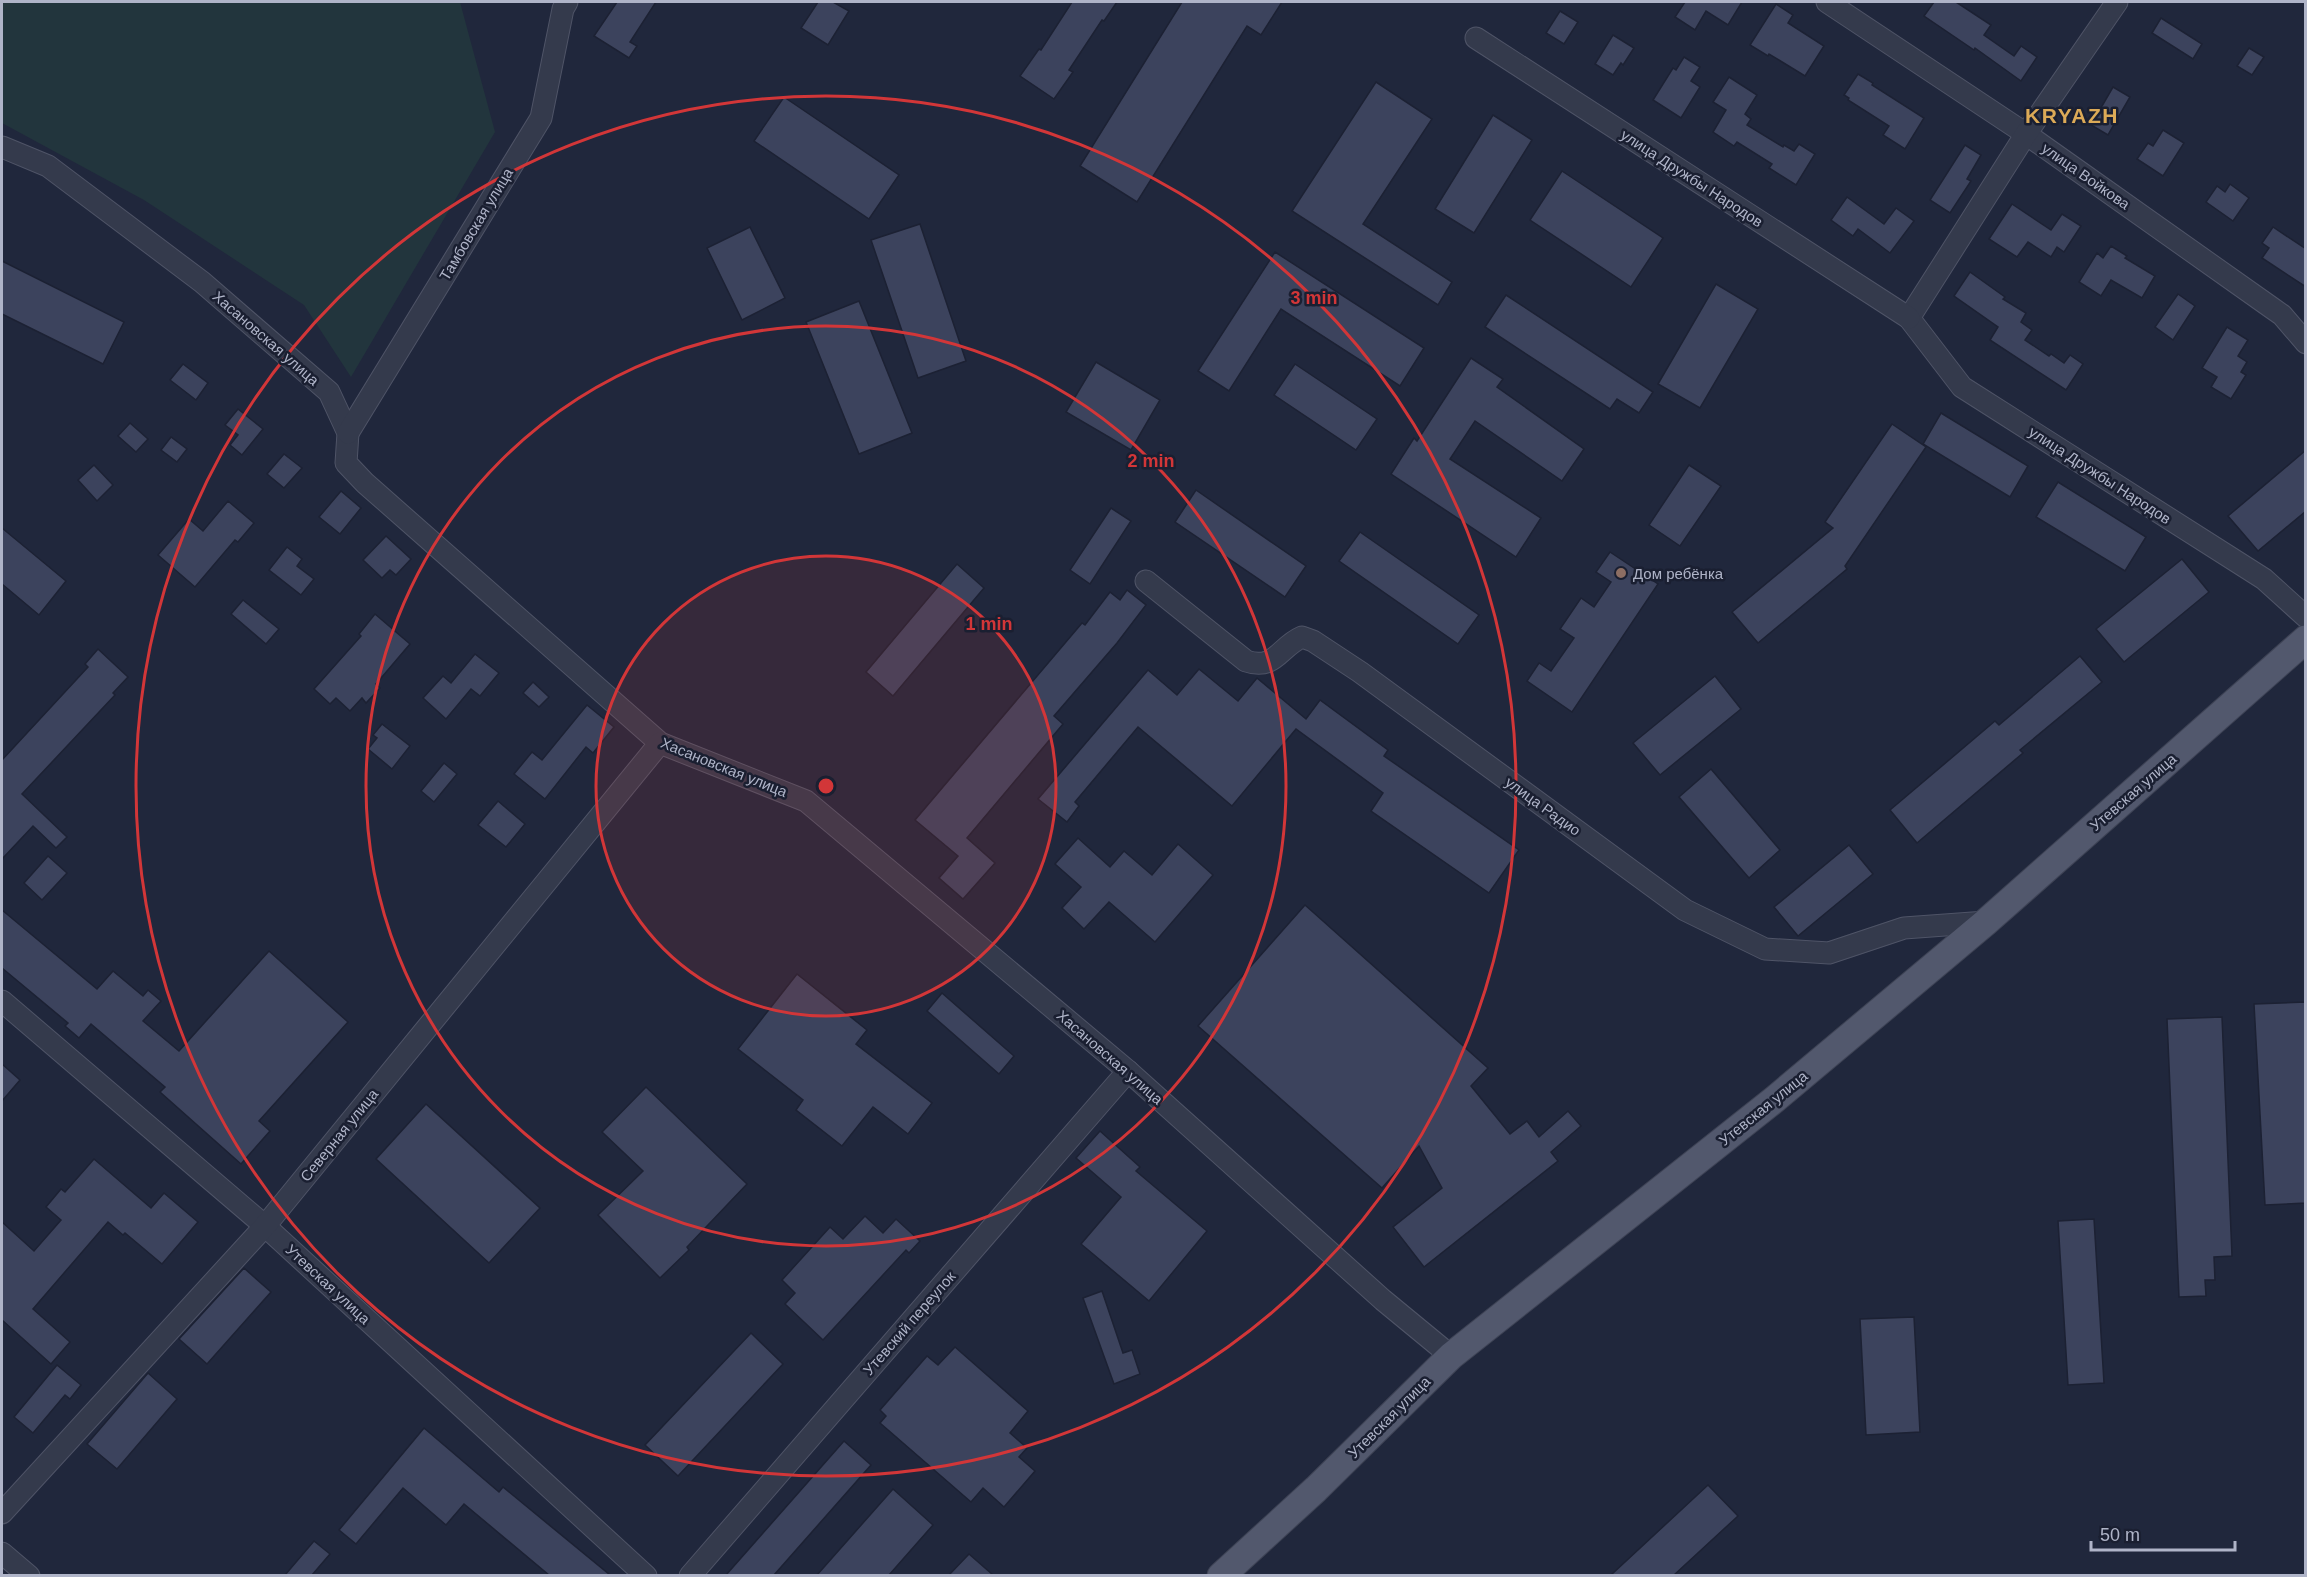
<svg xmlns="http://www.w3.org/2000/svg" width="2307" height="1577" font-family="Helvetica,sans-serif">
<rect width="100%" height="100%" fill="#20273c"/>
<polygon fill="#22353d" points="2,2 460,2 495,132 351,377 304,305 144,200 2,123"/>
<g fill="#3c435d" stroke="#1c2133" stroke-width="1.5">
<polygon points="617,2 656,2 630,42 637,46 629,58 594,36"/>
<polygon points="818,2 833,2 849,11 828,45 801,28"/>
<polygon points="1072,2 1117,2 1104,21 1102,20 1069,70 1073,72 1054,99 1020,76 1039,49 1041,50"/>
<polygon points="1182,2 1282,2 1261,35 1247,26 1137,202 1080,166"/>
<polygon points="1685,2 1742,2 1728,25 1706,11 1695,30 1675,17"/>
<polygon points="1934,2 1956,2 1991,25 1984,35 2014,56 2021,46 2037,57 2021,81 1975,48 1974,50 1924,16"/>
<polygon points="1776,4 1793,15 1788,23 1824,46 1805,76 1769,54 1768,56 1750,45"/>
<polygon points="1560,11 1578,22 1564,44 1546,33"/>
<polygon points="2161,18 2202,44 2193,59 2152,33"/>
<polygon points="1613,35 1634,48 1623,65 1621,63 1613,75 1595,64"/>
<polygon points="2249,48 2264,57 2252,75 2237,66"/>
<polygon points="1684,57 1700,67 1691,81 1700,87 1681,118 1653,100 1673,68 1676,70"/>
<polygon points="1858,74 1873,83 1872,85 1924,118 1905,149 1883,135 1889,126 1848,100 1849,98 1844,95"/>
<polygon points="1729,77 1757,95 1745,114 1751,119 1747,125 1783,147 1784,145 1794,151 1799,144 1815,154 1796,185 1769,168 1772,164 1737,142 1734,146 1713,132 1726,110 1713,102"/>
<polygon points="1376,82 1432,119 1363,224 1452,282 1438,305 1292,211"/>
<polygon points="2113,87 2130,97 2108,135 2091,125"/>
<polygon points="784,97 899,175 869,219 754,141"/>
<polygon points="1493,115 1532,140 1474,233 1435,209"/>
<polygon points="2163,130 2184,143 2163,176 2137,159 2148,143 2153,146"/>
<polygon points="1965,145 1981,155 1967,179 1971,181 1950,213 1930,200"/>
<polygon points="1562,171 1663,238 1631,287 1530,220"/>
<polygon points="2230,184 2249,198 2233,221 2206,202 2217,186 2225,192"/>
<polygon points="1847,197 1884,224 1896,208 1914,221 1890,253 1858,229 1853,236 1831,220"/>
<polygon points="2012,204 2051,230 2062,214 2081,226 2064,252 2057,247 2051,257 2028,242 2017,257 1989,239"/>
<polygon points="920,224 966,361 918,378 871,240"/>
<polygon points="750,227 785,298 742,320 707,248"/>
<polygon points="2273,227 2306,249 2306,287 2262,258 2269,248 2262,243"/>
<polygon points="2111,246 2127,256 2125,258 2155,276 2142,298 2111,280 2101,296 2079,282 2097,253 2103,258"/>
<polygon points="1275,252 1424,348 1400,386 1281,309 1229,391 1198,371"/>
<polygon points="2,261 124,322 103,364 2,314"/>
<polygon points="1970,272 2005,297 2003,299 2026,313 2021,322 2032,330 2025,340 2049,356 2051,354 2064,363 2070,355 2083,364 2066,390 1990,340 1998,327 1954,296"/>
<polygon points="1716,284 1758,309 1700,408 1658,384"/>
<polygon points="2178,294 2195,306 2173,340 2155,327"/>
<polygon points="1506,295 1653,392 1639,413 1617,399 1610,409 1485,327"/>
<polygon points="859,301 912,433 859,454 806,322"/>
<polygon points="2227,327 2248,340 2238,356 2247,362 2241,372 2246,375 2231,399 2211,387 2217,377 2202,368"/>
<polygon points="1471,358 1503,379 1497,387 1584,449 1562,481 1475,421 1450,459 1541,518 1516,557 1391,474 1414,438 1417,441"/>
<polygon points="1096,362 1160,400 1131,450 1066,412"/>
<polygon points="183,364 208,383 196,400 170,380"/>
<polygon points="1295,364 1377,419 1356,450 1274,395"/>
<polygon points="238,409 263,429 242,455 230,445 238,435 225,425"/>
<polygon points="1941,413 2028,466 2010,497 1923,444"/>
<polygon points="130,423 148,439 136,452 118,436"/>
<polygon points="1892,424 1926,447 1845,566 1847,569 1758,643 1732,612 1833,528 1825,522"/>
<polygon points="171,437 187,449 177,462 161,450"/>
<polygon points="2306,450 2306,511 2258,551 2228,516"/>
<polygon points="284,454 302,468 284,488 267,474"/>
<polygon points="94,465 113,485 97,501 78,480"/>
<polygon points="1689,465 1721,486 1680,546 1649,525"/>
<polygon points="2058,482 2146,537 2125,571 2036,517"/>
<polygon points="1196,490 1306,566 1285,597 1175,522"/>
<polygon points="341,491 361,508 340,534 319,517"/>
<polygon points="228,501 254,523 238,542 235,540 195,587 158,555 189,519 203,531"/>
<polygon points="1111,508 1131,521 1090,584 1070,570"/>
<polygon points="2,528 66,581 39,615 2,584"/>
<polygon points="1360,532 1479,615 1458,644 1339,561"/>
<polygon points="386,536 411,559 396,575 390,570 382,578 363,560"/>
<polygon points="287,547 302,559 297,566 314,579 301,595 269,570"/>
<polygon points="1610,552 1658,584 1572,712 1527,681 1539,663 1551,671 1574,638 1560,629 1581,598 1594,607 1611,582 1596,572"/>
<polygon points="2182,559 2209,592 2124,662 2096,629"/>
<polygon points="957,564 984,588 893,696 866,672"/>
<polygon points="1127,590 1146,605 1117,643 1054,716 1063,724 967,838 995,863 963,899 939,878 958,856 915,820 1082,623 1085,625 1110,592 1120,600"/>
<polygon points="243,600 279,629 266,644 231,614"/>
<polygon points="375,614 410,644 376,684 380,688 366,703 362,698 350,711 336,698 330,704 314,689 361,636 359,634"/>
<polygon points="98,649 128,677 113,693 115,695 22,794 67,837 56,848 33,826 2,859 2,760 88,667 85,664"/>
<polygon points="475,654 499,673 480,696 471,689 446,719 423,698 443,676 451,683"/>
<polygon points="2080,656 2102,682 2020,750 2023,753 1917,843 1890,810 1995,721 1999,725"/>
<polygon points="1199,669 1238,701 1257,678 1306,719 1320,700 1388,750 1384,756 1519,850 1489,893 1371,811 1383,793 1296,729 1232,806 1138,727 1075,802 1079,806 1067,822 1038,799 1148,670 1177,695"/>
<polygon points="1715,676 1741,709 1660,775 1633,743"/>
<polygon points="533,682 549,697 539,707 523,693"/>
<polygon points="587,705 614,727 593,753 586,747 545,799 514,774 532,752 542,760"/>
<polygon points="382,724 410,746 392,769 368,749 377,738 373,735"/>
<polygon points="444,763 457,774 434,802 421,791"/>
<polygon points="1711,769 1780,850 1749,878 1679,797"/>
<polygon points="498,801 525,824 506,847 478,825"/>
<polygon points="1078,838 1110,867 1124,851 1152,875 1178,844 1213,875 1155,942 1109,902 1084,929 1062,908 1081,887 1055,864"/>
<polygon points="1849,845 1873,874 1798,936 1774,907"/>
<polygon points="48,856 67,873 42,900 24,883"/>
<polygon points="1305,905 1488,1068 1471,1086 1510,1134 1527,1121 1539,1137 1568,1111 1581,1126 1551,1152 1558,1161 1424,1267 1393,1227 1442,1188 1419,1146 1382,1188 1198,1026"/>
<polygon points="2,910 97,989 113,971 143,996 148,990 161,1001 143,1021 179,1051 269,951 348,1022 259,1121 270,1131 241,1164 160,1092 165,1087 91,1024 79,1038 65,1026 68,1023 2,968"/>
<polygon points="797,974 867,1030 856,1044 932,1103 908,1134 873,1107 842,1146 796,1110 803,1100 738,1049"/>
<polygon points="942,993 1014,1056 999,1074 927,1011"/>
<polygon points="2306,1002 2306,1203 2265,1205 2254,1004"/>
<polygon points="2222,1017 2232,1256 2214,1257 2215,1280 2205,1280 2206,1296 2179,1297 2167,1019"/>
<polygon points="2,1064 20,1080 2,1101"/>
<polygon points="646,1087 747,1184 687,1247 689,1250 660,1278 598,1215 643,1171 602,1132"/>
<polygon points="426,1104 540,1208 489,1263 376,1159"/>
<polygon points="1100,1131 1140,1167 1136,1171 1207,1231 1149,1301 1081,1244 1121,1197 1076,1158"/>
<polygon points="94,1159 151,1208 164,1193 198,1222 162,1264 125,1233 123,1235 108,1222 33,1309 70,1342 51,1364 2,1320 2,1222 34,1251 61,1220 46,1207 61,1189 65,1192"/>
<polygon points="865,1216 883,1233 896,1219 920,1241 909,1253 906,1250 823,1340 785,1304 795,1293 782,1280 830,1227 843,1239"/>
<polygon points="2094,1219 2104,1383 2068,1385 2058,1221"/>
<polygon points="244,1268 271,1292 207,1364 179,1339"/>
<polygon points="1102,1291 1123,1353 1132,1350 1140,1374 1114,1384 1083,1298"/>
<polygon points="1914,1317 1920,1432 1866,1435 1860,1319"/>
<polygon points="751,1333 783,1364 678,1476 645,1445"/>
<polygon points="955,1347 1028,1411 1010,1433 1027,1448 1019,1457 1035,1471 1004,1507 983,1488 971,1502 880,1423 886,1416 880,1410 927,1356 938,1365"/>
<polygon points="57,1365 81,1385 70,1399 65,1395 33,1433 14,1417"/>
<polygon points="148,1373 177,1399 117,1469 87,1444"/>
<polygon points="424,1428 499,1492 503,1487 610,1575 549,1575 464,1504 446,1525 403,1488 356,1544 339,1530"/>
<polygon points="844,1441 871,1465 774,1575 726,1575"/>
<polygon points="1708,1485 1738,1516 1674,1575 1611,1575"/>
<polygon points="893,1489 933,1525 889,1575 817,1575"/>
<polygon points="314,1541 330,1554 312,1575 285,1575"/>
<polygon points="969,1554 993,1575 949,1575"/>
</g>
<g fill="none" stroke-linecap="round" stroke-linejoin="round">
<defs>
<g id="minor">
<polyline points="1827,2 2026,134 2272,308 2282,315 2306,343"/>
<polyline points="2117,2 2026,134 1909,318 1962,387 2264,579 2306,617"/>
<polyline points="1476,38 1909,318"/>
<polyline points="2,147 48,166 202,282 329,392 348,433 346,463 365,483 660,743 806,801 1128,1071 1383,1300 1451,1356"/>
<polyline points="348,433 541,118 563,9 567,2"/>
<path d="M1146,581L1246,661C1275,671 1279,647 1302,637L1313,641L1360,672L1685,910L1765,949L1829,953L1904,928L1986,922"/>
<polyline points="2,1001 265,1226 646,1576"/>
<polyline points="2,1513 265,1226 660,743"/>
<polyline points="2,1553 29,1576"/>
<polyline points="690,1576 1128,1071"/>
</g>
<polyline id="major" points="1221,1576 1316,1489 1451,1356 1775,1099 1986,922 2306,639"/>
</defs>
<use href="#minor" stroke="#4f5467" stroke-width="23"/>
<use href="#major" stroke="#3e4355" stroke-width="29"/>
<use href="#minor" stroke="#343a4c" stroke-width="21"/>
<use href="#major" stroke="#52586d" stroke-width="27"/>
</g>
<circle cx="826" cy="786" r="230" fill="#d23638" fill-opacity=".12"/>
<g fill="none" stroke="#d23638" stroke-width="3">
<circle cx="826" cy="786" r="230"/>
<circle cx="826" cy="786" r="460"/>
<circle cx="826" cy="786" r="690"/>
</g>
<circle fill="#8d6e63" stroke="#1a1f31" stroke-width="2" cx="1621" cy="573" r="6"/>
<g text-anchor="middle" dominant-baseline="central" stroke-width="5" stroke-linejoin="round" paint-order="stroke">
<g font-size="15" fill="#afb4c8" stroke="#1a1f31">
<text transform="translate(2086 176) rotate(35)">улица Войкова</text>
<text transform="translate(1692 178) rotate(33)">улица Дружбы Народов</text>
<text transform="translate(476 224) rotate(-59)">Тамбовская улица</text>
<text transform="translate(266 338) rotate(41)">Хасановская улица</text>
<text transform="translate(2100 475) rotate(33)">улица Дружбы Народов</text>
<text transform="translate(724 767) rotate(22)">Хасановская улица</text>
<text transform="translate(2133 792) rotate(-41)">Утевская улица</text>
<text transform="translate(1543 806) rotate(36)">улица Радио</text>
<text transform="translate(1110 1057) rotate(41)">Хасановская улица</text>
<text transform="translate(1763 1108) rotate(-39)">Утевская улица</text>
<text transform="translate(339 1135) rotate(-51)">Северная улица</text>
<text transform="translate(328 1284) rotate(43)">Утевская улица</text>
<text transform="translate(909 1323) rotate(-49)">Утевский переулок</text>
<text transform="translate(1389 1417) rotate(-45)">Утевская улица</text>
</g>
<g font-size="15" fill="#afb4c8" stroke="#1a1f31" text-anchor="start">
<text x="1633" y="573">Дом ребёнка</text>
</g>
<g font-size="21" font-weight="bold" letter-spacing="1.5" fill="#dcaa57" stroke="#1a1f31">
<text x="2072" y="115">KRYAZH</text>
</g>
</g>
<circle cx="826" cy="786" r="9" fill="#d23638" stroke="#1a1f31" stroke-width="3"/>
<g font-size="18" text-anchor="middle" font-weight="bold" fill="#d23638" stroke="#1a1f31" stroke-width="5" stroke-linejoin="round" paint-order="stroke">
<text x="1314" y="304">3 min</text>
<text x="1151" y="467">2 min</text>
<text x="989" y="630">1 min</text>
</g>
<rect width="2307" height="1577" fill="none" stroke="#afb4c8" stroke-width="6"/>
<path d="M2091 1541v9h144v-9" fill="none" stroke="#afb4c8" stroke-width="3"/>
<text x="2100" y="1541" font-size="18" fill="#afb4c8" stroke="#1a1f31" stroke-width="4.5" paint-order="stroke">50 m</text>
</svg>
